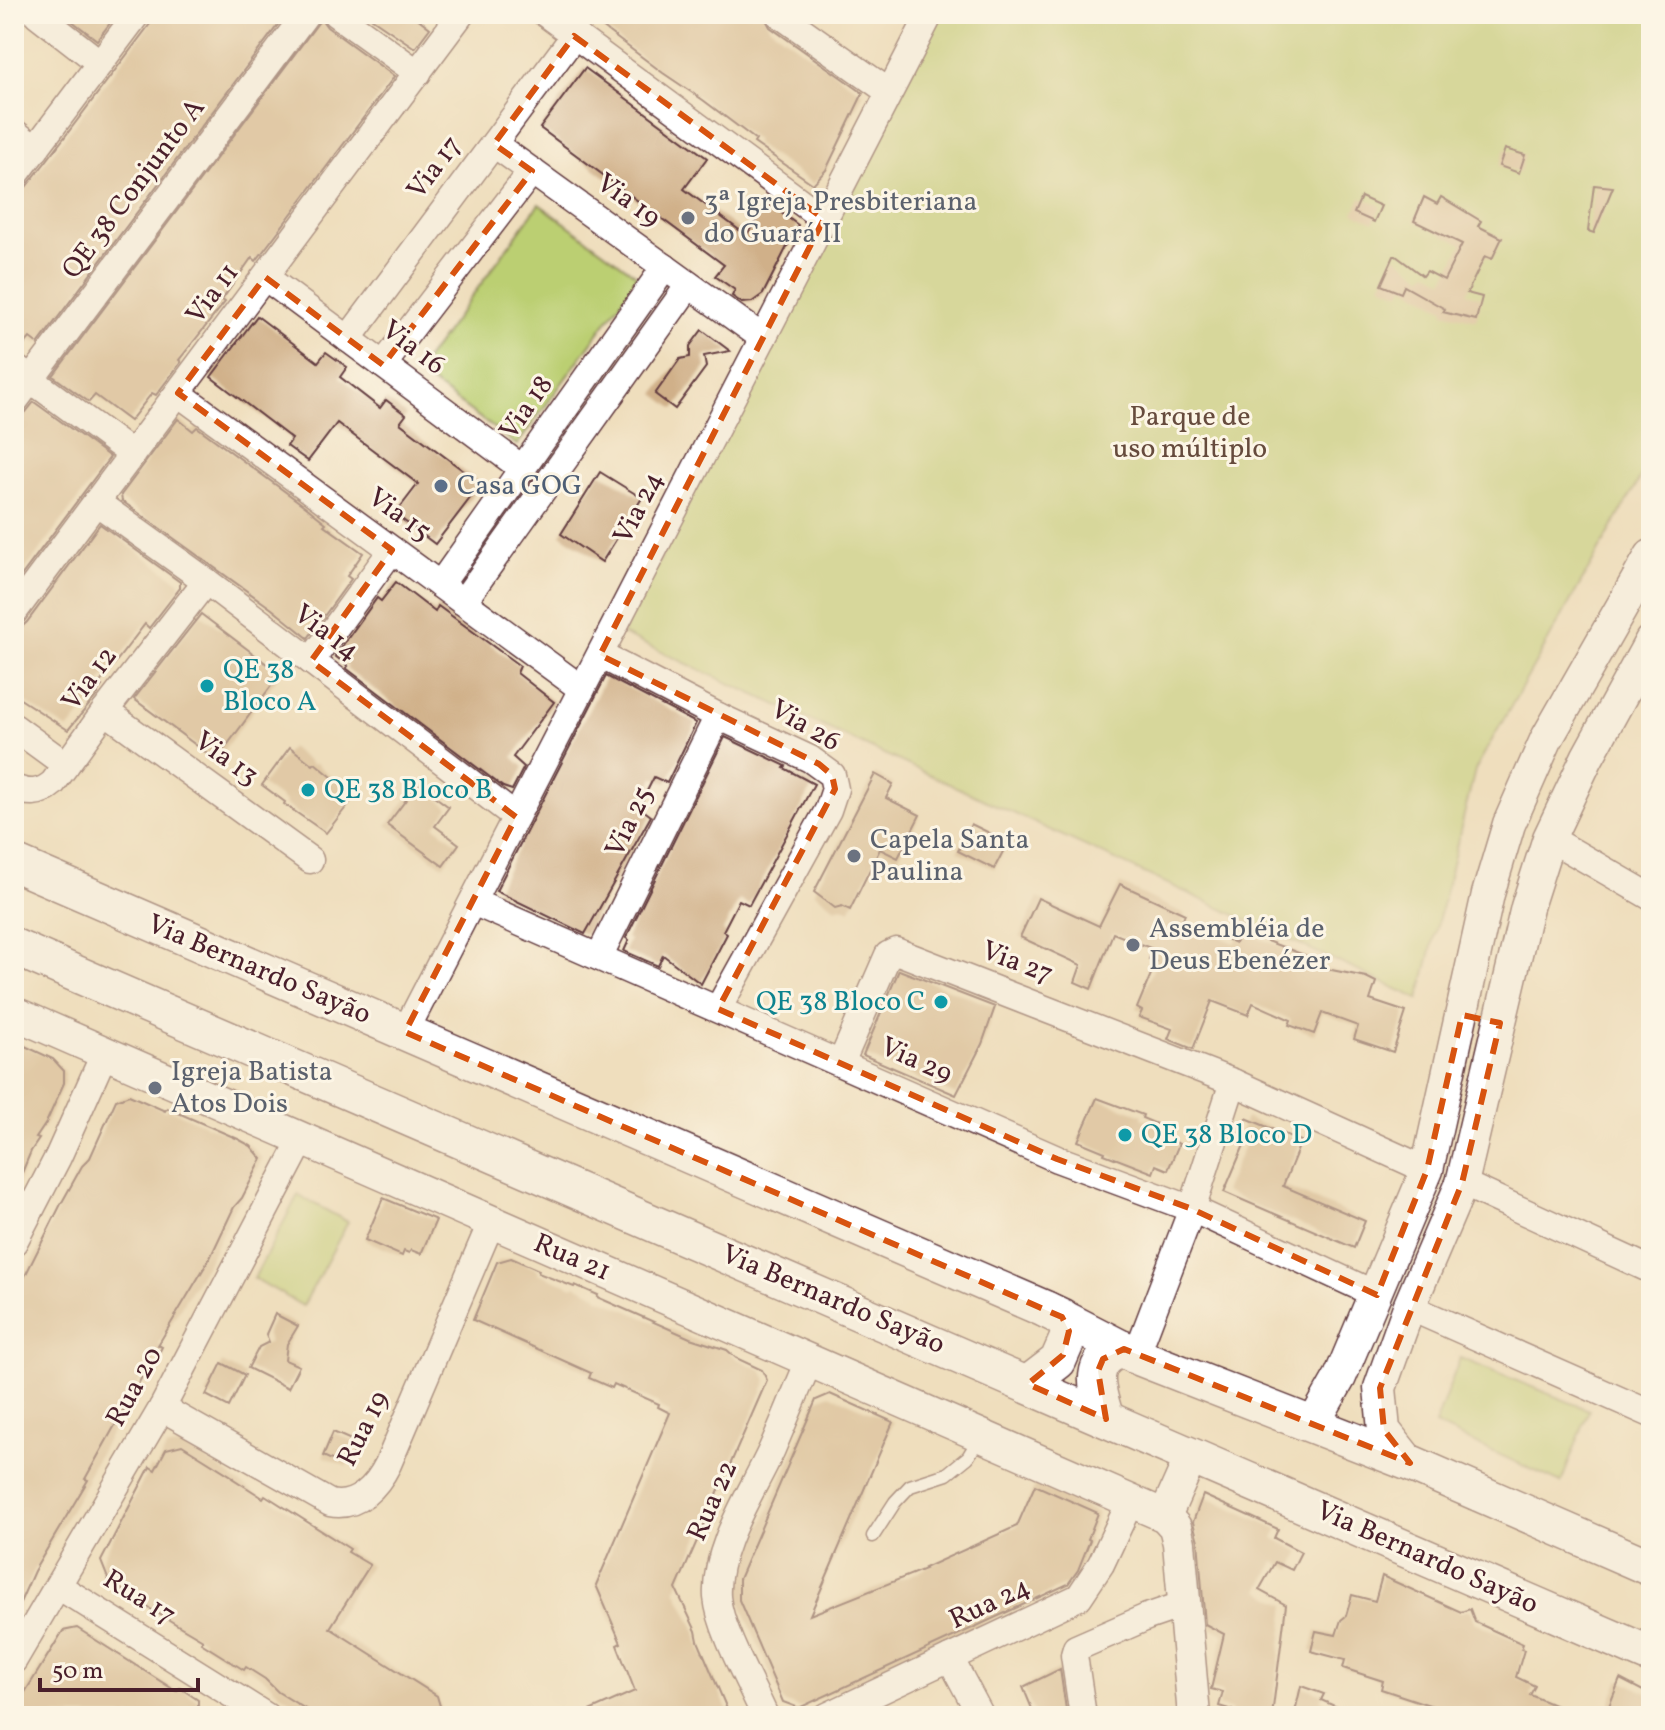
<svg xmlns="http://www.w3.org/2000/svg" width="1665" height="1730" font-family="Vollkorn,serif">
<rect width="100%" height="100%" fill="#fcf5e5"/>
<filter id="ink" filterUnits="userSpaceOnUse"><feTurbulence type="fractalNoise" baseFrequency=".0125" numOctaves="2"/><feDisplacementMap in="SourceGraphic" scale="16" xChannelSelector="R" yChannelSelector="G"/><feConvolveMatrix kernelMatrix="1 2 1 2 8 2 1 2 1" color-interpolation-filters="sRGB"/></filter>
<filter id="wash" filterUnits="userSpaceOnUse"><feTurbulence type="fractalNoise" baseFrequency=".006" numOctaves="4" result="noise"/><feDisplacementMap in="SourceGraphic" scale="32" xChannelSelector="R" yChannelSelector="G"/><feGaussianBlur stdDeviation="1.8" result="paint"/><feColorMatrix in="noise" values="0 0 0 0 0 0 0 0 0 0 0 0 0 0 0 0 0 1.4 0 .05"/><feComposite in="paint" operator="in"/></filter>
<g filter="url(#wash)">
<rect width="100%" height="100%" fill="#efdebd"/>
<g fill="#bbcf72" stroke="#82774e" stroke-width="2">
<polygon points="940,14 1651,14 1651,459 1475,770 1419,999 622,634"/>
<polygon points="539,204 639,277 517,445 417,372"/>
<polygon points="298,1195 348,1222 303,1306 254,1278"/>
<polygon points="1460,1358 1589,1410 1561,1483 1435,1425"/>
</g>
<g id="blocks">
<g fill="#d0b089">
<polygon points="63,14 117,14 97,40"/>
<polygon points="153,14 286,14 38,344 30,338 25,344 14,336 14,193 26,187 48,159 150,24"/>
<polygon points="365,14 412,14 430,28 415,48"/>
<polygon points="585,14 763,14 770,27 863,93 826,170 813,184 754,143 756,140 703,100 663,73"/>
<polygon points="321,19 327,27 394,76 393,78 256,261 252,257 222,300 225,302 179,360 181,362 156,395 152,393 130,421 95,395 89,402 53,376"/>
<polygon points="585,68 707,158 684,189 746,235 769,204 798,225 763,294 752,302 742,303 732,296 735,290 715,276 724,265 540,128"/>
<polygon points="1505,149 1525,155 1519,173 1499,166"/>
<polygon points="1594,185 1613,187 1594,233 1588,231"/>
<polygon points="1361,197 1381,206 1374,222 1354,213"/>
<polygon points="1424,197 1437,204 1441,197 1481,221 1478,226 1502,238 1492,259 1485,256 1467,293 1482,297 1476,320 1443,312 1445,309 1404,286 1401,293 1381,285 1394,256 1396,256 1423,276 1427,271 1444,280 1462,244 1414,221"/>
<polygon points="257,316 318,362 326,352 347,367 340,377 380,408 386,400 406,415 400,423 481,484 435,544 395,514 418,484 357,438 337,423 308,461 287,446 292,439 211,377"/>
<polygon points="702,330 730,351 704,356 706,367 675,409 655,394 680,359 690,357 690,346"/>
<polygon points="34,402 110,457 21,576 14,571 14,418 26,412"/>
<polygon points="178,419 193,431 197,427 306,507 326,523 324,525 363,553 347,576 351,579 308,638 272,609 122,501 121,495"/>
<polygon points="600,472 642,498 602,562 561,534"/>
<polygon points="100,524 180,582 180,588 149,628 145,624 99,684 102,686 96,693 98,694 68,730 14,695 14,634 27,622"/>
<polygon points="396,582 435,612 438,606 520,666 517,673 554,702 513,757 524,767 512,790 503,787 346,668 348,666 335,656 377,598 381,601"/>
<polygon points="201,614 280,674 216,760 134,699"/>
<polygon points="606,676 696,723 667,783 654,777 639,807 651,816 585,934 496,891"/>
<polygon points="725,737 786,766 784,768 814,784 749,905 739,900 723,931 727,934 701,984 663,955 658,966 624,951 629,940 626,938"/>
<polygon points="290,747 313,765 315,763 355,796 326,833 284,804 285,802 262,785"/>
<polygon points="875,774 893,784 886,798 920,815 898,858 880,849 850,910 842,906 835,908 814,892"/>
<polygon points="418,784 449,807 435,826 459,844 443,866 387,825"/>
<polygon points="971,824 1008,842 994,869 958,851"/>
<polygon points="1120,884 1185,914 1182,921 1235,943 1240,931 1315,959 1312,966 1366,977 1376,982 1370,1000 1406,1012 1393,1052 1354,1039 1358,1026 1322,1013 1314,1034 1289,1025 1291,1020 1253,1003 1248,1015 1212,1001 1193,1049 1168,1039 1172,1029 1139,1017 1142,1011 1137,1008 1156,962 1149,959 1153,949 1113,933 1091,989 1075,982 1081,965 1020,937 1038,898 1099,926"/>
<polygon points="899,970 995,1007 982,1044 956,1095 863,1055"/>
<polygon points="14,1041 53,1059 64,1071 64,1083 46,1123 36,1138 39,1139 31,1151 14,1192"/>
<polygon points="129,1095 165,1111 167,1108 238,1139 251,1146 262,1159 242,1198 234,1207 210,1258 158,1345 162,1347 150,1370 147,1368 85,1479 88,1480 34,1571 14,1616 14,1298 61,1204 82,1166 90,1158 116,1100"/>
<polygon points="1097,1098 1143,1115 1142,1118 1171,1130 1168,1138 1179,1144 1168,1170 1156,1165 1153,1173 1104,1154 1105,1152 1078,1141"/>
<polygon points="1246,1118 1301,1141 1283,1186 1365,1221 1354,1248 1224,1192 1244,1145 1236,1142"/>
<polygon points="383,1198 436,1220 421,1254 411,1250 409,1253 404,1251 402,1256 365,1240"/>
<polygon points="511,1258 539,1270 538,1273 574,1287 575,1285 598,1295 597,1297 690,1338 727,1350 736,1358 762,1370 767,1380 676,1589 696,1631 698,1641 730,1716 578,1716 635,1691 617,1645 621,1643 596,1585 670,1413 658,1407 659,1404 614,1384 612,1388 589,1378 591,1373 473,1320 497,1262"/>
<polygon points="275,1314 298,1326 287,1344 285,1360 299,1366 288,1388 248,1368 259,1347 269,1342 266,1334"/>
<polygon points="222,1363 245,1375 229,1407 206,1395"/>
<polygon points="830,1394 893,1422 810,1615 925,1569 924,1568 1017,1526 1035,1485 1098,1513 1088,1539 1090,1540 1078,1570 1068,1584 799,1708 783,1702 739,1600 739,1579 816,1400"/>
<polygon points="333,1432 358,1443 347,1467 323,1456"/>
<polygon points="182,1445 233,1477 232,1478 263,1498 265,1495 350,1549 348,1552 370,1565 330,1628 437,1696 443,1716 317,1716 278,1692 265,1679 246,1667 244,1670 201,1643 203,1640 142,1604 109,1581 101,1561 150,1467 155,1470 166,1449"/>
<polygon points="1203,1495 1278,1529 1274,1538 1301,1552 1292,1570 1275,1562 1259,1590 1286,1605 1272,1716 1230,1716 1232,1710 1219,1706 1223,1692 1211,1689 1224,1634 1205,1624 1198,1541 1193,1522"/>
<polygon points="1382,1576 1461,1612 1470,1609 1475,1622 1523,1644 1521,1649 1524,1650 1516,1677 1535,1686 1530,1695 1580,1716 1463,1716 1381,1689 1383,1681 1343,1668 1345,1660 1311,1651 1316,1631 1336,1635 1341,1620 1346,1616 1352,1595 1375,1601"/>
<polygon points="77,1628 176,1691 180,1688 198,1700 198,1716 14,1716 14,1710 63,1631"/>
<polygon points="1060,1669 1067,1716 1035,1716 1023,1687"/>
<polygon points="1620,1679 1651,1695 1651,1716 1605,1716"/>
<polygon points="1301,1686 1324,1694 1321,1700 1357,1716 1294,1716"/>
</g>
</g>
</g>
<g filter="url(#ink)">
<use href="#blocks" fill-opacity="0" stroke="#633c41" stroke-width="2"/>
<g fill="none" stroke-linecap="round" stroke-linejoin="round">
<defs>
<polyline id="service" points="873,1536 895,1502 910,1486 947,1474 968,1457 980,1437"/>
<g id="minor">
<polyline points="37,14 100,63"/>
<polyline points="336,14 418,73"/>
<polyline points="546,14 824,219"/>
<polyline points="779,14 889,92"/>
<polyline points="14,132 36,149"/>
<polyline points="494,144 763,338"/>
<polyline points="14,177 137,14"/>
<polyline points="265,277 523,469"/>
<polyline points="348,339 574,36"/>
<polyline points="383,365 532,171"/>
<polyline points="14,367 132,454"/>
<polyline points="178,393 582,689"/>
<polyline points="14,402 306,14"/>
<polyline points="96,502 206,581 516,817"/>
<polyline points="440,585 665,267"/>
<polyline points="463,602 689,285"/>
<polyline points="14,612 461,14"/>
<polyline points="600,655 718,716 810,759 832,775 835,789 828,810 718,1009"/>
<polyline points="311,661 392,550"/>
<polyline points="105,711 310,860"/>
<polyline points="14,727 66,765"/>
<path d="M14,788C29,794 40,794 53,783L105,711L206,581"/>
<polyline points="1549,838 1651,897"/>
<polyline points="473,902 1057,1159 1192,1209 1377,1295"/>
<polyline points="599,957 718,716"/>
<polyline points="405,1032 930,14"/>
<polyline points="841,1063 888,955 896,951 1233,1082 1427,1170"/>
<polyline points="1462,1183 1651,1270"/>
<polyline points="14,1242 58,1157 105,1052"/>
<polyline points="1409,1307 1651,1414"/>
<polyline points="1136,1356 1192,1209 1233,1082"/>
<path d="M162,1408L330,1503C357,1509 377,1486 388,1464L491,1223"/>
<polyline points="58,1586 266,1716"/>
<polyline points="950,1658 981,1716"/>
<polyline points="14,1660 162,1408 302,1140"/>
<path d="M765,1716C751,1684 720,1630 717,1597C714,1547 752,1493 772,1449C785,1419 797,1389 810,1359"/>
<polyline points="827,1716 1079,1597 1101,1564 1131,1500"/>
<polyline points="1083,1716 1074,1655 1076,1648 1147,1617 1182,1605"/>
</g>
<g id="tertiary">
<polyline points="14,1013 1165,1516 1175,1527 1179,1543 1194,1716"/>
<polyline points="1312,1426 1340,1377 1427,1170 1488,894 1509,824 1546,740 1651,556"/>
<polyline points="1410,1463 1384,1430 1380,1388 1409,1307 1462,1183 1527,907 1549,838 1587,758 1651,641"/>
<polyline points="1165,1516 1192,1455"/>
</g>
<g id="secondary">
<polyline points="14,863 1045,1309 1136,1356 1410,1463 1651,1568"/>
<polyline points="14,947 1651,1655"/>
<polyline points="1028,1384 1058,1361 1068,1338 1069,1331 1062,1317 1047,1310"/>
<path d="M1106,1419C1097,1391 1085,1359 1124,1349"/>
</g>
</defs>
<use href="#service" stroke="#633c41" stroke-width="15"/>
<use href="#minor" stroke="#633c41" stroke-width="29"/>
<use href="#tertiary" stroke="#633c41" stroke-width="35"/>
<use href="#secondary" stroke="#633c41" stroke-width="39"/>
<use href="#service" stroke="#fff" stroke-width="12"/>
<use href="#minor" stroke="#fff" stroke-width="26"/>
<use href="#tertiary" stroke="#fff" stroke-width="32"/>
<use href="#secondary" stroke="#fff" stroke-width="36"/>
</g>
</g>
<path d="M0 0H1665V1730H0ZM574,36L824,219L600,655L819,764L832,775L835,789L718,1009L1057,1159L1192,1209L1377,1295L1427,1170L1462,1015L1500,1023L1462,1183L1380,1388L1384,1430L1410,1463L1124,1349L1103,1359L1098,1371L1106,1419L1028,1384L1063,1355L1069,1331L1062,1317L405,1032L516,817L311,661L392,550L178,393L265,277L383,365L532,171L494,144Z" fill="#efdebd" fill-opacity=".55" fill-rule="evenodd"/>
<path fill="none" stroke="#d8530f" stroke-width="6" stroke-dasharray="16 10" stroke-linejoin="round" d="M574,36L824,219L600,655L819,764L832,775L835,789L718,1009L1057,1159L1192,1209L1377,1295L1427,1170L1462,1015L1500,1023L1462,1183L1380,1388L1384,1430L1410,1463L1124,1349L1103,1359L1098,1371L1106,1419L1028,1384L1063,1355L1069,1331L1062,1317L405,1032L516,817L311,661L392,550L178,393L265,277L383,365L532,171L494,144Z"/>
<g fill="#6b7280" stroke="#fcf5e5" stroke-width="3">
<circle cx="688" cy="218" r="8"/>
<circle cx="854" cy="856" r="8"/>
<circle cx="1133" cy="945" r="8"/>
<circle cx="155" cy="1088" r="8"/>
</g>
<circle fill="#5c6f8a" stroke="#fcf5e5" stroke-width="3" cx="441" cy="486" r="8"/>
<g fill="#0f9aa8" stroke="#fcf5e5" stroke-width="3">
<circle cx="207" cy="686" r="8"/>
<circle cx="308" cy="790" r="8"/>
<circle cx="941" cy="1002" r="8"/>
<circle cx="1125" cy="1135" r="8"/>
</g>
<g text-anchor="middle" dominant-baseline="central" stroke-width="6" stroke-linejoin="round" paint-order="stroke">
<g font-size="28" fill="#4a1f2b" stroke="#fcf5e5">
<text transform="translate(435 168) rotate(-53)">Via 17</text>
<text transform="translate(134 189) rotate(-53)">QE 38 Conjunto A</text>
<text transform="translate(628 201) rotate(36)">Via 19</text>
<text transform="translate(213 294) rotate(-53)">Via 11</text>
<text transform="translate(413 348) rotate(37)">Via 16</text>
<text transform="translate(527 408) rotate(-55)">Via 18</text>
<text transform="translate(639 508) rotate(-63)">Via 24</text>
<text transform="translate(399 515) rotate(36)">Via 15</text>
<text transform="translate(326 633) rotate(37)">Via 14</text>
<text transform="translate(90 679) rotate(-53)">Via 12</text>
<text transform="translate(805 726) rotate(30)">Via 26</text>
<text transform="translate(226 759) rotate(36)">Via 13</text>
<text transform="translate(630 822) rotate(-64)">Via 25</text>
<text transform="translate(1017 963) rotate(21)">Via 27</text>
<text transform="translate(259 970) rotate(23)">Via Bernardo Sayão</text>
<text transform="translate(916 1061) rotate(24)">Via 29</text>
<text transform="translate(572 1258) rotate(23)">Rua 21</text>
<text transform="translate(833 1300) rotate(23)">Via Bernardo Sayão</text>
<text transform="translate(135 1387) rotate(-61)">Rua 20</text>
<text transform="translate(364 1429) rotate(-63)">Rua 19</text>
<text transform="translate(713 1501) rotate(-66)">Rua 22</text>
<text transform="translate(1427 1558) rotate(24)">Via Bernardo Sayão</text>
<text transform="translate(139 1598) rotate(32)">Rua 17</text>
<text transform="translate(990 1604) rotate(-25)">Rua 24</text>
</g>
<g font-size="28" fill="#5b616d" stroke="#fcf5e5" text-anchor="start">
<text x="704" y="202">3ª Igreja Presbiteriana<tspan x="704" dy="32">do Guará II</tspan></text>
<text x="870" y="840">Capela Santa<tspan x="870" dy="32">Paulina</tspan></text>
<text x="1149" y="929">Assembléia de<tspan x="1149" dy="32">Deus Ebenézer</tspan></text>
<text x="171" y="1072">Igreja Batista<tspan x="171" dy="32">Atos Dois</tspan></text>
</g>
<g font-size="28" fill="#664b3d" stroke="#fcf5e5">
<text x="1190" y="417">Parque de<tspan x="1190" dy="32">uso múltiplo</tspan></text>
</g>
<g font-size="28" fill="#4e5e75" stroke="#fcf5e5" text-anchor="start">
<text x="457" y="486">Casa GOG</text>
</g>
<g font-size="28" fill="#0d838f" stroke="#fcf5e5" text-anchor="start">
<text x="223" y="670">QE 38<tspan x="223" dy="32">Bloco A</tspan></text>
<text x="324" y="790">QE 38 Bloco B</text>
<text x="925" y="1002" text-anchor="end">QE 38 Bloco C</text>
<text x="1141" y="1135">QE 38 Bloco D</text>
</g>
</g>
<rect width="1665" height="1730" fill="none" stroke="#fcf5e5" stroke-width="48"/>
<path d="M40 1678v12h158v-12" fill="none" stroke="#4a1f2b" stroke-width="4"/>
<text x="52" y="1678" font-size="24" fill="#4a1f2b" stroke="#fcf5e5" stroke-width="6" paint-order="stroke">50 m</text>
</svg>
